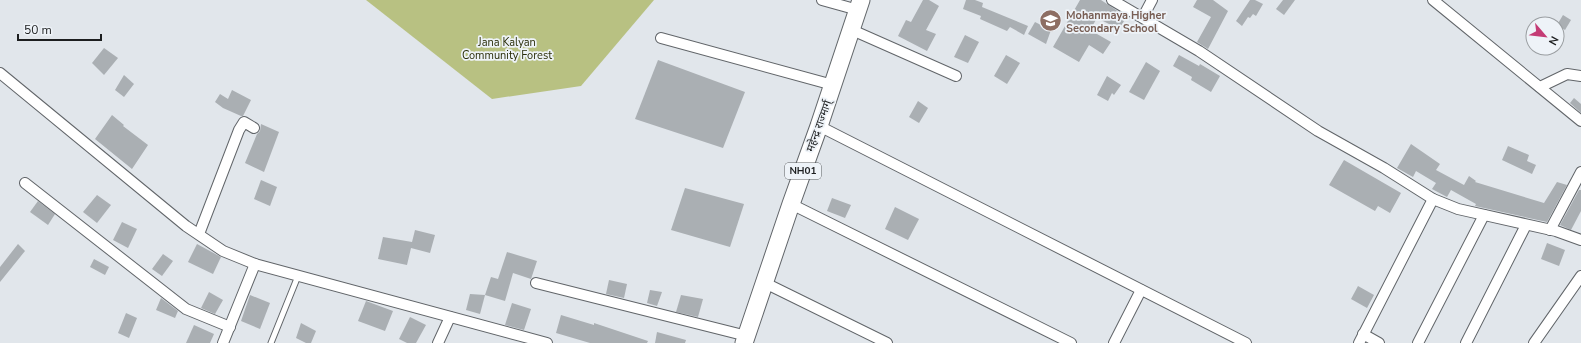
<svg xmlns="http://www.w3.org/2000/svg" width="1581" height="343" font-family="'Nunito Sans','Noto Sans Devanagari',sans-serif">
<rect width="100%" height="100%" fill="#e1e6eb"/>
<polygon fill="#b8c182" points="366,0 654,0 581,86 492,99"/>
<g fill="#aaafb3">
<polygon points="923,0 929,0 939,6 926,30 936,34 927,51 898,36 906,20 911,22"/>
<polygon points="966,0 975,0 983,3 982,7 1028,26 1024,35 1010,27 1007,31 980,19 981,16 963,9"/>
<polygon points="1080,0 1101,0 1122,14 1120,19 1124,21 1119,29 1097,18 1090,30 1111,42 1103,54 1089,45 1079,62 1053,47"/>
<polygon points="1197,0 1213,0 1228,11 1208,49 1197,42 1211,17 1193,7"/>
<polygon points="1250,0 1255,0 1263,4 1256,16 1253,14 1250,18 1248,17 1242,26 1236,21"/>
<polygon points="1283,0 1295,0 1284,15 1276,9"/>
<polygon points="1563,15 1571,20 1565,30 1557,25"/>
<polygon points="1035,22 1051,30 1046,44 1028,34"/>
<polygon points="965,35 979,42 968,63 954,57"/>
<polygon points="104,48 118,58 104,75 92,63"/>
<polygon points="1006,55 1020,63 1007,84 994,76"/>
<polygon points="1179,55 1199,66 1200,64 1220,76 1211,92 1191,80 1192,77 1173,66"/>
<polygon points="658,60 745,92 723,148 635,119"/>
<polygon points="1146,62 1160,71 1144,100 1129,92"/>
<polygon points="124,75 134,84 124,97 115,90"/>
<polygon points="1107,76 1121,85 1114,95 1112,93 1108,101 1097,95"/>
<polygon points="232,90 251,100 243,116 241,116 223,108 215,102 220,94 228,99"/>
<polygon points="1574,98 1581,104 1581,113 1570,103"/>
<polygon points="918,101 928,108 919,123 909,117"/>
<polygon points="112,115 124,125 123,126 148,145 132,169 95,139"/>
<polygon points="261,124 279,132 264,172 245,163 257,134 260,131"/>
<polygon points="1411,144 1440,164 1436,170 1464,185 1469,176 1476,181 1475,182 1544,203 1557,182 1567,185 1547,222 1475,206 1476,204 1451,190 1447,197 1432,189 1436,183 1416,171 1413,177 1397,168"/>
<polygon points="1508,146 1529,155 1527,161 1536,165 1532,174 1502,160"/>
<polygon points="1344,160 1401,193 1390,213 1378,206 1375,211 1329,185"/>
<polygon points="261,180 277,187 270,206 254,199"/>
<polygon points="685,188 744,204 730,247 671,230"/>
<polygon points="1579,190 1581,190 1581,211 1571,230 1560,225"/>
<polygon points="97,195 111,205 97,223 83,212"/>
<polygon points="832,198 851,205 845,218 827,211"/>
<polygon points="38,201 55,214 48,225 30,212"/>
<polygon points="895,207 919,219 908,240 885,229"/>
<polygon points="122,222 137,229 128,248 113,240"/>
<polygon points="415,230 435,235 430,253 411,248 407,265 378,259 383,237 412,242"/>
<polygon points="1547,243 1565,250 1559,266 1541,259"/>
<polygon points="18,244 25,251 0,282 0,267"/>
<polygon points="197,244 221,257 213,274 188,262"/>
<polygon points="507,252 537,261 531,279 513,273 505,301 485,295 491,277 498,279"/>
<polygon points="163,254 173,261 162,276 152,269"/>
<polygon points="94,259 109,267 105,275 90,267"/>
<polygon points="609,280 627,284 624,298 606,294"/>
<polygon points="1358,286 1374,295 1367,308 1351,299"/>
<polygon points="650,290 662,292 657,306 647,303"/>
<polygon points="209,292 223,300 215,314 201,308"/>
<polygon points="470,294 485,295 480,314 466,310"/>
<polygon points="250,295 270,303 260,329 241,321"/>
<polygon points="681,295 703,299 698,317 676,312"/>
<polygon points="161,298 178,311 175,318 156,310"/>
<polygon points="366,301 393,311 385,331 358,321"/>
<polygon points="512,303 531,309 524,330 505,325"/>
<polygon points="126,313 137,318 129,338 118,333"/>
<polygon points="561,315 594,325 594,323 648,341 647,343 590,343 556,333"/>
<polygon points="410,317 426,325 416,343 407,343 399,339"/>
<polygon points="301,323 316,331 311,343 306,343 296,338"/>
<polygon points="194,325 214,334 210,343 186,343"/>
<polygon points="657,332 686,340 685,343 655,343"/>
</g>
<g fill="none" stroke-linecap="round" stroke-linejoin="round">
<defs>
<polyline id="service" points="271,343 298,276"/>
<g id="minor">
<polyline points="822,0 858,10"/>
<polyline points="1112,0 1199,51 1318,131 1384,168 1433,199 1458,209 1556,231 1581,240"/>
<polyline points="1433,0 1581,121"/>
<polyline points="1143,17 1152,0"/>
<polyline points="852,30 956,76"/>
<polyline points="661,38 833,85"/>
<polyline points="0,73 186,226 223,251 255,264 547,343"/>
<polyline points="1540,87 1567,74 1581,76"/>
<polyline points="819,126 1246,343"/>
<polyline points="25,183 186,309 230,327"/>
<polyline points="791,204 1071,343"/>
<polyline points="1550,230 1581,172"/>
<polyline points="199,234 239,130 244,122 254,128"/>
<polyline points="536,283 747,336"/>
<polyline points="765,283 887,343"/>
<polyline points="1363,334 1379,343"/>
<polyline points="223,343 255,264"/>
<polyline points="438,343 450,317"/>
<polyline points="1114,343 1141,290"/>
<polyline points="1359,343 1433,199"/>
<polyline points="1418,343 1484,215"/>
<polyline points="1466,343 1526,225"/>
<polyline points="1534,343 1581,276"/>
</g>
<polyline id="trunk" points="744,343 791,204 819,126 861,0"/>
</defs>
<use href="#service" stroke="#616569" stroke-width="7"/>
<use href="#minor" stroke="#616569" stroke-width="12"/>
<use href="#trunk" stroke="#616569" stroke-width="19"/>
<use href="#service" stroke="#fff" stroke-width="5"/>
<use href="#minor" stroke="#fff" stroke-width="10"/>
<use href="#trunk" stroke="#fff" stroke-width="17"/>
</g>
<defs>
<symbol id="school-disc" viewBox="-11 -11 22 22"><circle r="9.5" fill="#8d6e63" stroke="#eef3f8"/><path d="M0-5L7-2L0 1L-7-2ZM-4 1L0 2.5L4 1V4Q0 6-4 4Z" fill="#fff"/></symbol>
</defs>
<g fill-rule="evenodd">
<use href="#school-disc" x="1038" y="8" width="25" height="25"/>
</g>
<g text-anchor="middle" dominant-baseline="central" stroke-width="3.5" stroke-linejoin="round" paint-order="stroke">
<rect fill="#eef3f8" stroke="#5b5e60" stroke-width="1" x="785" y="163" width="36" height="16" rx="3"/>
<g font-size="10" font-weight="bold" fill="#1c1e1f">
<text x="803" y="171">NH01</text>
</g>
<g font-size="11" font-weight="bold" fill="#785e54" stroke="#eef3f8" text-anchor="start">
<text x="1066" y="15">Mohanmaya Higher<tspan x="1066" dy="13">Secondary School</tspan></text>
</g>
<g font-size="11" fill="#2a2e09" stroke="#eef3f8">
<text x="507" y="42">Jana Kalyan<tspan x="507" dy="13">Community Forest</tspan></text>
</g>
<g font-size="11" fill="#1c1e1f" stroke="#eef3f8">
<text transform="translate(819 126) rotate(-70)">महेन्द्र राज्मार्ग्</text>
</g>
</g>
<g transform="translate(1545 36) rotate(118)"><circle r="19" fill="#eef3f8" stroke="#9a9ea1"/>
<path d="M0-3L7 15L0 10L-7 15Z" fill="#c43b75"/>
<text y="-6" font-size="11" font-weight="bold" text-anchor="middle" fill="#1c1e1f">N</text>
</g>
<path d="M18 34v6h83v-6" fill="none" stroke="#1c1e1f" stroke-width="2"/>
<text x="24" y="34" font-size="12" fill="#1c1e1f" stroke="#eef3f8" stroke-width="3" paint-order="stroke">50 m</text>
</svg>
